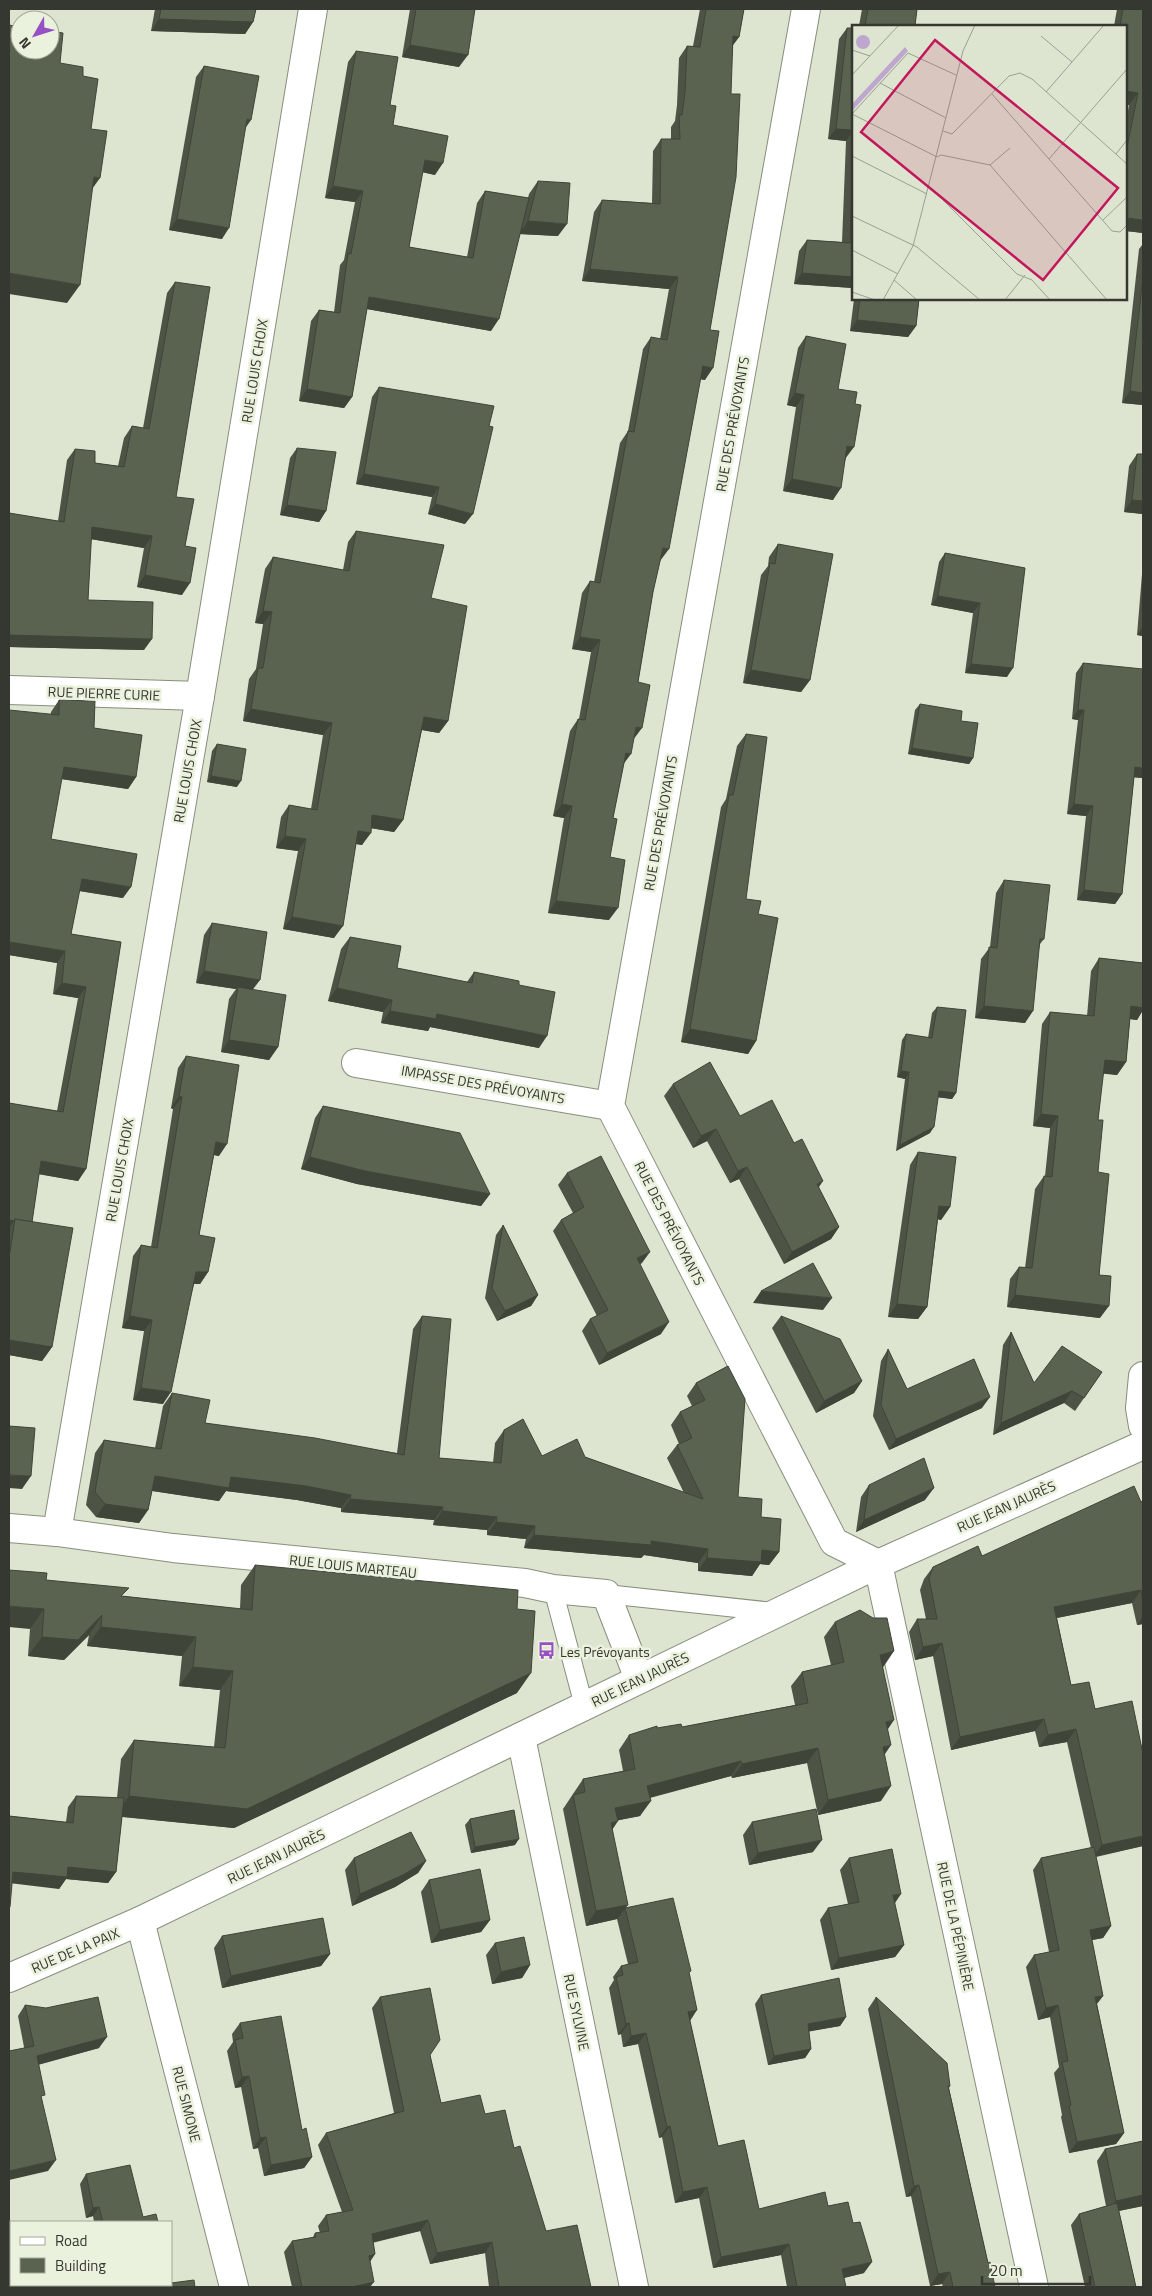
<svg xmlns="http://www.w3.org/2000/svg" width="1152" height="2296" font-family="'Titillium Web',sans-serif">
<rect width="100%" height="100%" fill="#dde5d1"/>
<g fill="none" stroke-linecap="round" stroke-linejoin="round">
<defs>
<g id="lane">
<polyline points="553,1589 584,1706"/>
<polyline points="606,1594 774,1612"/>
</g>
<g id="street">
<polyline points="806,9 610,1106 834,1542 878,1564 1034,2287"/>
<polyline points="9,690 200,696"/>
<polyline points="356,1063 610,1106"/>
<polyline points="1143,1376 1140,1408 1143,1426"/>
<polyline points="9,1528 57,1532 173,1548 525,1583 553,1589 606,1594 639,1679"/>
<polyline points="57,1532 200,696 313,9"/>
<polyline points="521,1737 634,2287"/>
<polyline points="140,1921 234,2287"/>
<polyline points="9,1978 140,1921 878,1564 1143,1445"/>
</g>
</defs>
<use href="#lane" stroke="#878f7d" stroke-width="20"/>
<use href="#street" stroke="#878f7d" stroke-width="30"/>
<use href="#lane" stroke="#fff" stroke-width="18"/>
<use href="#street" stroke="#fff" stroke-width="28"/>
</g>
<g fill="#4d5445">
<polygon points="155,9 256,9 253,22 245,34 151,31"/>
<polygon points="410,9 475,9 459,67 402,57"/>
<polygon points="700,9 744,9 739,37 733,45 710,330 705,380 700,379 653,592 638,682 633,740 623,764 613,818 610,857 609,920 548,913 564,818 553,816 570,731 578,719 579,719 591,652 572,649 582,593 590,581 594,582 620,443 628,431 643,349 651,337 660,339 669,289 582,281 594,212 602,200 652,203 653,151 661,139 671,139 671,127 675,121 677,105 679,58 687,46 693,46"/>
<polygon points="862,9 917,9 915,26 859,26"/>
<polygon points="1117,9 1143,9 1143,233 1126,231 1126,123 1129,105 1126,26 1114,26"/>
<polygon points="847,28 853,28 853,288 794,284 799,251 807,240 842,242 846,141 828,139 839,39"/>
<polygon points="356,51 390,105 393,125 435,175 422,172 409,247 467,257 477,203 485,191 528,198 529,194 538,181 558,236 520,234 491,331 367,309 352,397 344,408 299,401 311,321 319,310 334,312 340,265 344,260 355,202 325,198 348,62"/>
<polygon points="204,66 245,128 222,239 169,230 196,77"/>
<polygon points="1143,244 1143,405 1122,403 1139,249"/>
<polygon points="175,282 176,497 185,546 182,595 137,587 144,548 91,539 88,600 144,650 9,647 9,513 58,521 67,460 75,449 95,463 118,466 124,438 132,426 143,428 167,293"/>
<polygon points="854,299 919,299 916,326 908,337 850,331"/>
<polygon points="806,336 838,389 855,404 846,458 833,500 783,491 796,407 787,405 798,348"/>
<polygon points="379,387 465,524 428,514 432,497 356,484 372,397"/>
<polygon points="297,448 326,511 319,522 280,515 290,458"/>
<polygon points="1137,454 1143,454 1143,514 1124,512 1129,466"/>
<polygon points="356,531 431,598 448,721 439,733 422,730 403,820 394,832 371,828 362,845 356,844 334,938 283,929 298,851 276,848 281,817 289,805 311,809 323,735 243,721 249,679 256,669 263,624 255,623 265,569 273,557 343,570 348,542"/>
<polygon points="778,544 810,680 801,692 743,683 761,575 768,566 769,557"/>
<polygon points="945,553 1025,568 1007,677 965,673 973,613 931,605 939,562"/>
<polygon points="1143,562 1143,636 1137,635"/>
<polygon points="1083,663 1143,778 1134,777 1122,894 1115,904 1077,900 1086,816 1067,814 1078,720 1072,719 1076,673"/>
<polygon points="59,700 94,728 136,777 128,789 61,779 51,839 123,898 79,891 71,934 121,942 86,1169 78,1181 39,1174 32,1222 52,1347 42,1361 9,1355 9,1103 57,1111 78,998 53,994 57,963 9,955 51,712"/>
<polygon points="920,704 961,721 973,758 969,764 908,754 915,710"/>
<polygon points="746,734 746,899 758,914 756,1041 748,1054 681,1042 721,807 726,799 737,746"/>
<polygon points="217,744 237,787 207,782 212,751"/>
<polygon points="1004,880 1044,939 1040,944 1025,1023 975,1018 981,959 990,947 996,893"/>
<polygon points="212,923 253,989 278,1047 269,1060 221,1052 229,999 236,989 196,983 204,935"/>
<polygon points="350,937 397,968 467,982 474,972 519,985 539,1048 430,1027 428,1031 381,1023 383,1012 328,1001 341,949"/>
<polygon points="1099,958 1143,963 1143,1010 1137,1020 1130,1019 1126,1062 1117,1075 1103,1073 1098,1120 1098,1172 1100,1318 1007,1307 1010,1279 1019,1267 1025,1268 1035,1189 1044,1176 1045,1176 1050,1128 1033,1126 1042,1024 1050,1012 1087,1016 1091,971"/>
<polygon points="937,1007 956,1093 952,1099 938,1097 930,1133 896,1151 905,1079 897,1077 902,1040 906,1034 928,1038 932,1013"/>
<polygon points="186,1056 219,1156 214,1155 199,1235 208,1272 200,1284 194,1284 163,1404 133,1400 144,1331 122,1328 133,1256 141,1245 151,1247 173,1109 171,1108 178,1068"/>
<polygon points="673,1084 794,1143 819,1188 839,1227 831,1239 784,1264 739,1179 730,1183 707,1141 693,1148 664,1096"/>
<polygon points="323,1106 490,1194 481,1206 357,1184 301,1169 315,1118"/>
<polygon points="918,1152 950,1207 941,1220 938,1219 927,1307 918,1319 888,1317 910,1165"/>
<polygon points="567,1173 642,1263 640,1264 661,1334 599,1365 582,1331 590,1319 597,1316 553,1231 561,1220 573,1213 558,1185"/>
<polygon points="503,1225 538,1295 531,1306 497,1321 485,1298 496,1235"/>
<polygon points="422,1316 439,1458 493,1463 495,1443 504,1430 542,1456 585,1457 684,1493 667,1458 677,1445 679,1444 671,1425 680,1412 692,1406 687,1396 696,1383 728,1366 738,1497 761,1517 779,1552 769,1565 760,1564 752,1576 698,1571 698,1563 644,1555 641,1558 524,1548 526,1539 487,1535 487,1530 433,1525 434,1520 341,1512 341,1508 297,1500 226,1491 219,1501 152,1491 148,1510 139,1523 96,1517 86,1505 95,1453 104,1440 155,1448 163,1406 172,1393 205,1423 397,1453 413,1329"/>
<polygon points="781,1316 862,1381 854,1393 816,1413 772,1328"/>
<polygon points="1011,1332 1034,1383 1102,1372 1075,1411 1064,1403 993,1435 1003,1345"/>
<polygon points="888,1349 907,1389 982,1408 889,1450 873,1416 881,1361"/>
<polygon points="869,1485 925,1500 856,1532 861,1497"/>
<polygon points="1143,1501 1143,1624 1137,1625 1132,1603 1057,1618 1071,1685 1143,1754 1143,1846 1096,1857 1111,1926 1103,1938 1092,1940 1103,1996 1097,2004 1124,2133 1116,2144 1069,2153 1061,2117 1062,2115 1054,2073 1059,2067 1050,2017 1038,2020 1026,1967 1034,1955 1049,1952 1033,1870 1041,1858 1091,1848 1067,1742 1039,1747 1035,1731 951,1750 933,1656 915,1660 909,1632 917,1619 926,1619 920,1590 924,1579 933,1567 982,1556"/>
<polygon points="255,1565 517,1609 517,1693 234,1828 122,1817 116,1872 108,1883 66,1879 59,1889 9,1816 66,1822 68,1807 76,1796 117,1798 121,1759 134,1740 214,1747 220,1690 179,1686 182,1656 87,1646 89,1635 64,1660 28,1656 30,1629 46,1580 123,1596 240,1609 241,1585"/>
<polygon points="835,1622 884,1666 883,1667 888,1730 884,1754 881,1801 818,1815 807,1763 732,1778 731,1776 650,1798 640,1816 618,1820 612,1830 625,1908 689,1974 690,2021 718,2146 759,2209 828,2206 864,2273 844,2278 846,2287 787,2287 781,2255 713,2268 699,2198 675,2203 662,2137 659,2138 638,2044 623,2047 621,2034 618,2035 609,1988 614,1980 613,1977 621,1966 628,1964 617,1919 586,1926 563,1809 583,1779 623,1771 619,1750 629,1735 657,1728 682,1727 795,1705 791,1686 802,1672 831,1665 824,1637"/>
<polygon points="470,1819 515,1845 471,1853 465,1825"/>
<polygon points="752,1822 813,1852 749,1865 743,1835"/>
<polygon points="354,1858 426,1861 418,1873 395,1887 352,1906 345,1870"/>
<polygon points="849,1858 904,1945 895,1957 831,1970 820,1920 828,1908 848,1904 840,1870"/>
<polygon points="429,1880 490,1920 481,1932 431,1943 421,1892"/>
<polygon points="222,1936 330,1954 321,1966 222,1988 214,1948"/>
<polygon points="495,1943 530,1965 522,1978 492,1984 486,1955"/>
<polygon points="761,1995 846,2017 840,2026 809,2031 811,2049 805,2058 768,2065 755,2004"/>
<polygon points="380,1997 430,2055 441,2103 485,2114 514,2148 546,2231 591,2287 489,2287 485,2253 430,2264 420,2231 373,2242 375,2254 370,2261 370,2287 292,2287 284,2252 292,2241 313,2237 315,2233 320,2233 318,2226 326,2215 342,2212 318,2145 326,2133 394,2113 372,2008"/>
<polygon points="876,1997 950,2086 949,2088 988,2263 995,2287 943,2287 942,2284 930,2286 911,2196 906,2197 868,2009"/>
<polygon points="25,2005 99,2048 38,2065 48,2171 18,2016"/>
<polygon points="240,2023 302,2130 312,2157 304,2168 264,2176 258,2148 253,2149 241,2087 235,2088 227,2051 233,2042 232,2034"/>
<polygon points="1143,2141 1143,2206 1119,2211 1136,2287 1085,2287 1071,2225 1079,2214 1106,2206 1097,2161 1105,2149"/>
<polygon points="86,2174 143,2217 158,2222 94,2222 93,2216 86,2218 80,2184"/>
<polygon points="112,2285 171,2285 195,2287 113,2287"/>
</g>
<g fill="#3f4538">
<polygon points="159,19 253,22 245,34 151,31"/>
<polygon points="733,36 739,37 730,49"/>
<polygon points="410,45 468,55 459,67 402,57"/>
<polygon points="1126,91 1138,93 1129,105 1126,105"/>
<polygon points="247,119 251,120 244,130"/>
<polygon points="836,129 853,130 853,131 846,141 828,139"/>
<polygon points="425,160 443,163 435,175 417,171"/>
<polygon points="94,177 100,178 87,196"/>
<polygon points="333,186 363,191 355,202 325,198"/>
<polygon points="1126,218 1143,220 1143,233 1126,231"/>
<polygon points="177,219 229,228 222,239 169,230"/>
<polygon points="528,221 567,224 558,236 519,234"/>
<polygon points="590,269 678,277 669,289 582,281"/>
<polygon points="9,273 80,285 67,303 9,294"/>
<polygon points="802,273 853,277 853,288 794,284"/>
<polygon points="369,297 499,319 491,331 361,308"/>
<polygon points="857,320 916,326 908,337 850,331"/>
<polygon points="703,366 713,368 705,380 694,378"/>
<polygon points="307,389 352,397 344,408 299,401"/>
<polygon points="1130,391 1143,393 1143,405 1122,403"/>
<polygon points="795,393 804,395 796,407 787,405"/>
<polygon points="847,446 854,447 845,459"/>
<polygon points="364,474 439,487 432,497 356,484"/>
<polygon points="792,479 841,488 833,500 783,491"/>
<polygon points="1132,500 1143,501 1143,514 1124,512"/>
<polygon points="435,504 473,514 465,524 428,514"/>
<polygon points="287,505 326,511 319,522 280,515"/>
<polygon points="92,527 152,536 144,548 84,538"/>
<polygon points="663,548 669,549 660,561 654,560"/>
<polygon points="145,575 190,583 182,595 137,587"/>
<polygon points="938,596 980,603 973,613 931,605"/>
<polygon points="263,611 272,612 263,624 255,623"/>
<polygon points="1143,627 1143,636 1137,635"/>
<polygon points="9,635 152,639 144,650 9,647"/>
<polygon points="580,637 600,640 591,652 572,649"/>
<polygon points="971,664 1013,668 1007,677 965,673"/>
<polygon points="751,670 810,680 801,692 743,683"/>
<polygon points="251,709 332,723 323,735 243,721"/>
<polygon points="1078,710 1084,710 1078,720 1072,719"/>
<polygon points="424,717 448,721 439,733 416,729"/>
<polygon points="636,727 642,728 633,740"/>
<polygon points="912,748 973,758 969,764 908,754"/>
<polygon points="626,753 631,754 622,766"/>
<polygon points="64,767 136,777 128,789 55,778"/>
<polygon points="1135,767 1143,768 1143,778 1128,777"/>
<polygon points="211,776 241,781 237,787 207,782"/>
<polygon points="562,804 572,806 564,818 553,816"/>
<polygon points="1074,804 1093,806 1086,816 1067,814"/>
<polygon points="372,815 403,820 394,832 364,827"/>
<polygon points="358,831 371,833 362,845 350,843"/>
<polygon points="285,836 306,839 298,851 276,848"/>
<polygon points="82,879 131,887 123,898 74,890"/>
<polygon points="1084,890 1122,894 1115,904 1077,900"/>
<polygon points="556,901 618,908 609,920 548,913"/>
<polygon points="292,917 343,926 334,938 283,929"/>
<polygon points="9,942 65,951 57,963 9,955"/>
<polygon points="204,971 260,980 251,992 238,987 236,989 196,983"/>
<polygon points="62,983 86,987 78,998 53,994"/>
<polygon points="337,988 392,1000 383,1012 328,1001"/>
<polygon points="984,1006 1033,1011 1025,1023 975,1018"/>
<polygon points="1131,1006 1143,1008 1143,1010 1137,1020 1122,1018"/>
<polygon points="390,1011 437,1014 547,1036 539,1048 430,1027 428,1031 381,1023"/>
<polygon points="690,1029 756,1041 748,1054 681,1042"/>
<polygon points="229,1040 278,1047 269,1060 221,1052"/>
<polygon points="1105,1060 1126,1062 1117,1075 1096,1073"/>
<polygon points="901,1071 909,1072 905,1079 897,1077"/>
<polygon points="939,1091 956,1093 952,1099 935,1097"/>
<polygon points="179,1096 182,1097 173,1109 171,1108"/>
<polygon points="1041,1114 1058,1116 1050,1128 1033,1126"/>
<polygon points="934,1127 930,1133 896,1151 900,1145"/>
<polygon points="716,1129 707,1141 693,1148 701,1136"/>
<polygon points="216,1142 227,1144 219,1156 208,1154"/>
<polygon points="310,1157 490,1194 481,1206 357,1184 301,1169"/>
<polygon points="41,1161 86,1169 78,1181 32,1173"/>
<polygon points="747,1167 739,1179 730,1183 738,1171"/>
<polygon points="823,1181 815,1193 817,1184"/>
<polygon points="939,1206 950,1207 941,1220 931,1218"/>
<polygon points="9,1220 14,1221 9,1228"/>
<polygon points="839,1227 831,1239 784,1264 792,1252"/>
<polygon points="650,1252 642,1263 628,1270 637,1258"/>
<polygon points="196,1272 208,1272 200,1284 188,1284"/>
<polygon points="761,1291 832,1298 823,1310 753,1303"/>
<polygon points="538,1295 531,1306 497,1321 505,1311"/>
<polygon points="1015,1295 1109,1306 1100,1318 1007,1307"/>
<polygon points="897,1304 927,1307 918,1319 888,1317"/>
<polygon points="130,1316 152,1320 144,1331 122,1328"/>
<polygon points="669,1322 661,1334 599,1365 607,1353"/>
<polygon points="9,1340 52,1347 42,1361 9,1355"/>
<polygon points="862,1381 854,1393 816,1413 824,1401"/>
<polygon points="141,1388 171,1392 163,1404 133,1400"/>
<polygon points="1072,1391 1064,1403 993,1435 1001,1423"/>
<polygon points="990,1397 982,1408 889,1450 896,1439"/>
<polygon points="9,1475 31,1476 22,1489 9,1488"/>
<polygon points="155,1476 231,1477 306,1486 351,1495 341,1508 297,1500 226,1491 219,1501 146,1490"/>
<polygon points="934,1488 925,1500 856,1532 864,1520"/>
<polygon points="350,1499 443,1507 434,1520 341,1512"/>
<polygon points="105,1504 148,1510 139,1523 96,1517"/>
<polygon points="442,1511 497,1517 487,1530 433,1525"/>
<polygon points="496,1522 535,1526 526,1539 487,1535"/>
<polygon points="534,1535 651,1541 708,1549 698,1563 644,1555 641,1558 524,1548"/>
<polygon points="762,1550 779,1552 769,1565 760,1564 752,1576 698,1571 707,1558"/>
<polygon points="1141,1590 1132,1603 1046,1620 1054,1607"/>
<polygon points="9,1606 44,1609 30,1629 9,1627"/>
<polygon points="102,1615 89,1635 64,1660 28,1656 42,1637"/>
<polygon points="1143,1616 1143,1624 1137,1625"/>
<polygon points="101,1627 196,1637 182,1656 87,1646"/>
<polygon points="942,1643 933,1656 915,1660 923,1647"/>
<polygon points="894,1651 884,1666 870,1669 880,1655"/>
<polygon points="193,1667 233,1671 220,1690 179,1686"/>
<polygon points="531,1673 517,1693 234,1828 115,1816 129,1796"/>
<polygon points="1044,1719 1035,1731 951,1750 960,1737"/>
<polygon points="894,1720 884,1735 886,1722"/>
<polygon points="1076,1729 1067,1742 1039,1747 1048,1735"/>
<polygon points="891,1745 881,1760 883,1747"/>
<polygon points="818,1748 807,1763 732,1778 742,1764"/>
<polygon points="741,1761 731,1776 636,1801 647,1786"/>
<polygon points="891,1786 881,1801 818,1815 828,1800"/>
<polygon points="651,1801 640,1816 605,1823 615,1808"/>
<polygon points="618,1821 608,1836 611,1823"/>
<polygon points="1143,1836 1143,1846 1093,1857 1102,1845"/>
<polygon points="519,1839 515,1845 471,1853 475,1847"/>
<polygon points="822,1840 813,1852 749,1865 758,1853"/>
<polygon points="426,1861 418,1873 395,1887 352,1906 360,1894"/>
<polygon points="68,1867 116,1872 108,1883 66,1879 59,1889 9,1883 13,1872"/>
<polygon points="901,1894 893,1906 893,1895"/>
<polygon points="628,1905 617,1919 586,1926 596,1911"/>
<polygon points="490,1920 481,1932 431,1943 440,1930"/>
<polygon points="1111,1926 1103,1938 1081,1942 1090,1930"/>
<polygon points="904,1945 895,1957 831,1970 839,1958"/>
<polygon points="330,1954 321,1966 222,1988 231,1976"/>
<polygon points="530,1965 522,1978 492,1984 501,1972"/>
<polygon points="1103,1996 1094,2007 1095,1997"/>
<polygon points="1058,2005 1050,2017 1038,2020 1046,2008"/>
<polygon points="697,2010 690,2021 688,2012"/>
<polygon points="846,2017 840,2026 801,2033 808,2024"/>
<polygon points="629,2023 621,2034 618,2035 626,2024"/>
<polygon points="646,2033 638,2044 623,2047 631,2036"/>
<polygon points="107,2037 99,2048 29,2067 37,2056"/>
<polygon points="811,2049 805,2058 768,2065 774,2056"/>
<polygon points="249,2076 241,2087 235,2088 242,2077"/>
<polygon points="670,2126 662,2137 659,2138 667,2127"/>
<polygon points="1124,2133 1116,2144 1069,2153 1077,2142"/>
<polygon points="266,2137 258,2148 253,2149 260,2138"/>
<polygon points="312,2157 304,2168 264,2176 271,2165"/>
<polygon points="56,2160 48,2171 9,2180 9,2171"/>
<polygon points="919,2185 911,2196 906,2197 914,2186"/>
<polygon points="707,2187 699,2198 675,2203 683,2192"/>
<polygon points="1143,2195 1143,2206 1108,2213 1116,2201"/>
<polygon points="99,2207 93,2216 86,2218 93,2208"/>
<polygon points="428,2220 420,2231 364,2245 372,2234"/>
<polygon points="492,2242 485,2253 430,2264 437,2253"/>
<polygon points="789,2244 781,2255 713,2268 721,2257"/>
<polygon points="375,2254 368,2265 369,2256"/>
<polygon points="872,2262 864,2273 835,2280 842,2269"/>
<polygon points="950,2272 942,2284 930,2286 938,2274"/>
<polygon points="374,2282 370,2287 352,2287"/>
</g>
<g fill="#5a6250" stroke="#3f4538">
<polygon points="161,9 256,9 253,22 159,19"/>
<polygon points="416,9 475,9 468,55 410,45"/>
<polygon points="706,9 744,9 739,37 733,36 731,94 740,94 736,177 710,330 719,331 713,368 703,366 669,549 663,548 653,592 638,682 650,685 642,728 636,727 631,754 626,753 613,818 617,819 610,857 625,860 618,908 556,901 572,806 562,804 578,719 585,720 600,640 580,637 590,581 600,583 628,431 634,432 651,337 667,340 678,277 590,269 602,200 660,204 661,139 680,139 679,115 682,115 685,92 687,46 700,47"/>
<polygon points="868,9 917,9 915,26 865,26"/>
<polygon points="1123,9 1143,9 1143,220 1126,218 1126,152 1138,93 1126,91 1126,26 1120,26"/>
<polygon points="9,25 20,27 20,50 50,50 50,31 63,33 60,63 83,67 83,76 98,79 91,129 107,131 100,178 94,177 80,285 9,273"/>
<polygon points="847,28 853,28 853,130 836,129"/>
<polygon points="356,51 398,57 390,105 396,106 393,125 448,136 443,163 425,160 409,247 473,258 485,191 529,198 499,319 369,297 352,397 307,389 319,310 340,313 348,253 351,254 363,191 333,186"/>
<polygon points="204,66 259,76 251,120 247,119 229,228 177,219"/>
<polygon points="853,146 853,277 802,273 807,240 850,243"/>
<polygon points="538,181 570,183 567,224 528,221"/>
<polygon points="1143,277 1143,393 1130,391"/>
<polygon points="175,282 210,287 176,497 194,499 185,546 196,548 190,583 145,575 152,536 92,527 88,600 153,602 152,639 9,635 9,513 64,522 75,449 95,451 95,463 124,467 132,426 149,429"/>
<polygon points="860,299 919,299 916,326 857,320"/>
<polygon points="806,336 846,344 838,389 857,392 855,404 861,405 854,447 847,446 841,488 792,479 804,395 795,393"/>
<polygon points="379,387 494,406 489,426 493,427 473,514 435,504 439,487 364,474"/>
<polygon points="297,448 336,452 326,511 287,505"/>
<polygon points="1137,454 1143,454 1143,501 1132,500"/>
<polygon points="356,531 444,545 431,598 467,606 448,721 424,717 403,820 372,815 371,833 358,831 343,926 292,917 306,839 285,836 289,805 317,810 332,723 251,709 258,668 263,668 272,612 263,611 273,557 349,571"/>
<polygon points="778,544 833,554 810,680 751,670 770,563 775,564"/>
<polygon points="945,553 1025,568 1013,668 971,664 980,603 938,596"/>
<polygon points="1083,663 1143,669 1143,768 1135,767 1122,894 1084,890 1093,806 1074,804 1084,710 1078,710"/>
<polygon points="59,700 95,701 94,728 142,735 136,777 64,767 51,839 137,854 131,887 82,879 71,934 121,942 86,1169 41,1161 32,1222 15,1219 14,1221 9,1220 9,1103 63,1112 86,987 62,983 65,951 9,942 9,710 59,715"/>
<polygon points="920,704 962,711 961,721 978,723 973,758 912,748"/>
<polygon points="746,734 767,737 746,899 761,901 758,914 778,918 756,1041 690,1029 729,795 733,795"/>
<polygon points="217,744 246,749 241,781 211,776"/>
<polygon points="1004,880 1050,885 1044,939 1040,939 1033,1011 984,1006 989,947 997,948"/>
<polygon points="212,923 267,932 260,980 204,971"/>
<polygon points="350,937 401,946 397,968 472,983 474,972 519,981 519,985 555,992 547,1036 437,1014 436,1019 390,1011 392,1000 337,988"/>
<polygon points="1099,958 1143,963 1143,1008 1131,1006 1126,1062 1105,1060 1098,1120 1103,1120 1098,1172 1109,1174 1099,1275 1111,1276 1109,1306 1015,1295 1019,1267 1032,1268 1044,1176 1052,1177 1058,1116 1041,1114 1050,1012 1094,1016"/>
<polygon points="238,987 286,995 278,1047 229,1040"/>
<polygon points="937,1007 966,1010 956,1093 939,1091 934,1127 900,1145 909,1072 901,1071 906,1034 932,1038"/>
<polygon points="186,1056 239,1065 227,1144 216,1142 199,1235 215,1238 208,1272 196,1272 171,1392 141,1388 152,1320 130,1316 141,1245 157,1248 182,1097 179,1096"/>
<polygon points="710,1062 740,1116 772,1100 794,1143 802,1139 823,1181 817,1184 839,1227 792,1252 747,1167 738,1171 716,1129 701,1136 673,1084"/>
<polygon points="323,1106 460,1133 490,1194 365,1171 310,1157"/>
<polygon points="918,1152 956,1157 950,1207 939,1206 927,1307 897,1304"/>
<polygon points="601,1156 650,1252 637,1258 669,1322 607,1353 590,1319 608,1310 561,1220 584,1207 567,1173"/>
<polygon points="15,1219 73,1228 52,1347 9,1340 9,1258"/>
<polygon points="503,1225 538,1295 505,1311 492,1288"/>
<polygon points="813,1263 832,1298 761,1291"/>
<polygon points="422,1316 451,1319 439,1458 501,1463 504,1430 523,1419 542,1456 577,1439 585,1457 703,1499 677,1445 692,1438 680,1412 705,1400 696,1383 728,1366 745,1399 738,1497 762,1499 761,1517 781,1519 779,1552 762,1550 761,1562 707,1558 708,1549 651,1541 651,1545 534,1535 535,1526 496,1522 497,1517 442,1511 443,1507 350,1499 351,1495 306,1486 231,1477 229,1488 155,1476 148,1510 105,1504 95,1492 104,1440 161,1449 172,1393 210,1400 205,1423 315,1438 404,1455"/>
<polygon points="781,1316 840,1339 862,1381 824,1401"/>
<polygon points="1011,1332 1034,1383 1062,1346 1102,1372 1084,1398 1072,1391 1001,1423"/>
<polygon points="888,1349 907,1389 974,1359 990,1397 896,1439 881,1405"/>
<polygon points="9,1426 35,1428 31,1476 9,1475"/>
<polygon points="924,1458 934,1488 864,1520 869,1485"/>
<polygon points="1134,1486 1141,1502 1143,1501 1143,1601 1141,1590 1054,1607 1071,1685 1089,1682 1095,1709 1132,1701 1143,1754 1143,1836 1102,1845 1076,1729 1048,1735 1044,1719 960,1737 942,1643 923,1647 917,1619 937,1619 929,1578 933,1567 978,1546 982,1556"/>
<polygon points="255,1565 518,1590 517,1609 535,1611 531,1673 247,1809 129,1796 134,1740 225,1748 233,1671 193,1667 196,1637 101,1627 102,1615 78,1640 42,1637 44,1609 9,1606 9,1570 47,1573 46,1580 129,1588 121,1596 252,1610"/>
<polygon points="860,1610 873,1618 887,1618 894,1651 880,1655 894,1720 886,1722 891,1745 883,1747 891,1786 828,1800 818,1748 742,1764 741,1761 647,1786 651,1801 615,1808 618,1821 611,1823 628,1905 596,1911 573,1795 585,1792 583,1779 635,1769 629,1735 657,1726 657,1728 681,1724 682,1727 808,1703 802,1672 844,1662 835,1622"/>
<polygon points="76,1796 124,1798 116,1872 68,1867 67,1877 13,1872 10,1907 9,1907 9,1816 73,1823"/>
<polygon points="816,1809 822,1840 758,1853 752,1822"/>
<polygon points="514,1810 519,1839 475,1847 470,1819"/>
<polygon points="411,1832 426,1861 403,1875 360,1894 354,1858"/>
<polygon points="1094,1847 1111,1926 1090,1930 1103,1996 1095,1997 1124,2133 1077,2142 1069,2106 1071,2105 1062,2062 1068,2061 1058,2005 1046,2008 1034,1955 1059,1950 1041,1858"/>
<polygon points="892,1849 901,1894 893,1895 904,1945 839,1958 828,1908 859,1902 849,1858"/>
<polygon points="480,1869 490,1920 440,1930 429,1880"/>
<polygon points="673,1898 691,1971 689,1972 697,2010 688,2012 718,2146 744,2140 759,2209 825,2192 828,2206 848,2202 853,2223 860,2222 872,2262 842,2269 846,2287 797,2287 789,2244 721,2257 707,2187 683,2192 670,2126 667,2127 646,2033 631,2036 629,2023 626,2024 616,1977 623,1975 621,1966 638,1962 625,1908"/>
<polygon points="323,1918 330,1954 231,1976 222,1936"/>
<polygon points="524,1937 530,1965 501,1972 495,1943"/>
<polygon points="839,1978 846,2017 808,2024 811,2049 774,2056 761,1995"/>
<polygon points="430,1988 440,2040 430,2055 441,2103 480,2095 485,2114 505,2110 514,2148 520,2146 546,2231 577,2225 591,2287 499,2287 492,2242 437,2253 428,2220 372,2234 375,2254 369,2256 374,2282 352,2287 302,2287 292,2241 316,2237 315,2233 329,2231 326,2215 353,2210 326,2133 404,2111 380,1997"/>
<polygon points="98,1997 107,2037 37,2056 45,2095 41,2096 56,2160 9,2171 9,2051 34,2046 25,2005 46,2008"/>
<polygon points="876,1997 947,2063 950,2086 948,2086 988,2263 990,2262 995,2287 953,2287 950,2272 938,2274 919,2185 914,2186"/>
<polygon points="281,2016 302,2130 306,2128 312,2157 271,2165 266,2137 260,2138 249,2076 242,2077 235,2040 243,2038 240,2023"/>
<polygon points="1143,2141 1143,2195 1116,2201 1105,2149"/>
<polygon points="130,2165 143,2217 156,2214 158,2222 103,2222 99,2207 93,2208 86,2174"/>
<polygon points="1117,2203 1136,2287 1095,2287 1079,2214"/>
<polygon points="194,2280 195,2287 121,2287 121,2285 171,2285 171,2283"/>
</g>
<defs>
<symbol id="bus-bare" viewBox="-9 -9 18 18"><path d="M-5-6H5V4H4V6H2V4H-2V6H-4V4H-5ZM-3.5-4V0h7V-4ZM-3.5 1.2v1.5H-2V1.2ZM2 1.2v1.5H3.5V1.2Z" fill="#9750c3" stroke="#eaf2de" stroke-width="2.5" paint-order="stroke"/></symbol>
</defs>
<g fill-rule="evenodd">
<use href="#bus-bare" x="534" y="1638" width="25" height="25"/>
</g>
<g text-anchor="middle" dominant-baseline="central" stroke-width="5" stroke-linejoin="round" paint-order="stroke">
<g font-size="14" fill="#353830" stroke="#eaf2de">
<text transform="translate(254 371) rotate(-81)">RUE LOUIS CHOIX</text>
<text transform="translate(732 424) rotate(-80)">RUE DES PRÉVOYANTS</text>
<text transform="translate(104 693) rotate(2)">RUE PIERRE CURIE</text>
<text transform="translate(187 771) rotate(-80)">RUE LOUIS CHOIX</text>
<text transform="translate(660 823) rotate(-80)">RUE DES PRÉVOYANTS</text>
<text transform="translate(483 1084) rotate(10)">IMPASSE DES PRÉVOYANTS</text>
<text transform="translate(119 1170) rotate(-80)">RUE LOUIS CHOIX</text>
<text transform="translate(670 1223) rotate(63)">RUE DES PRÉVOYANTS</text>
<text transform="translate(1006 1506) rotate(-24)">RUE JEAN JAURÈS</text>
<text transform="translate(353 1566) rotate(6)">RUE LOUIS MARTEAU</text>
<text transform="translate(640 1679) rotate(-26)">RUE JEAN JAURÈS</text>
<text transform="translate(276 1856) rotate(-26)">RUE JEAN JAURÈS</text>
<text transform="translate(956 1926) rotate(78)">RUE DE LA PÉPINIÈRE</text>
<text transform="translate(75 1950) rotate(-23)">RUE DE LA PAIX</text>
<text transform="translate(577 2012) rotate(78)">RUE SYLVINE</text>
<text transform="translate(187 2104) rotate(76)">RUE SIMONE</text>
</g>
<g font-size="14" fill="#353830" stroke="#eaf2de" text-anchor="start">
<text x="560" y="1651">Les Prévoyants</text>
</g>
</g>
<g transform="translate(852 25)">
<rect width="275" height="275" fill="#dde5d1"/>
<path d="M4 17a7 7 0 1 1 14 0a7 7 0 1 1-14 0ZM53,22L56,26L0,86V79Z" fill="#bea7cf"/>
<path fill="none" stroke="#9aa091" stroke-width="1" d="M189,11L220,37M0,25L18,31M0,50L47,0M28,58L94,93M194,67L252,0M140,69L260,206L268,207L275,200M0,89L85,132L89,130L138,140L255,275M0,89L56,28L104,50M91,106L100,109L157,51L168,48L180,54L275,139M264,129L275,115M0,131L75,169M197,134L275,44M138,140L158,123M77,161L165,249L180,255L198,275M0,191L65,222L128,275M251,195L275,172M0,225L46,249M42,255L65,275M0,267L23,275M31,275L61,221L111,26L123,0M153,275L173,250"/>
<path fill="#c2185b" fill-opacity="0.15" stroke="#c2185b" stroke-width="2.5" d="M83,15L266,163L191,255L9,107Z"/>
<rect width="275" height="275" fill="none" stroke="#353830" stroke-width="2.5"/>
</g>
<rect width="1152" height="2296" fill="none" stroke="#353830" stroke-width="20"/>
<rect x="10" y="2221" width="162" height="65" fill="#eaf2de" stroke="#a2a898"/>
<rect x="20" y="2237" width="25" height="8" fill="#ffffff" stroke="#a2a898"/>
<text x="55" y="2246" font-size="15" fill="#353830">Road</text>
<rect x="20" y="2258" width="25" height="15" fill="#5a6250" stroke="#a2a898"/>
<text x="55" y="2271" font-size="15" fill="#353830">Building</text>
<g transform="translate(35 35) rotate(231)"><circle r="24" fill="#eaf2de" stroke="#a2a898"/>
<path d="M0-4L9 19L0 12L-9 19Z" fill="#9750c3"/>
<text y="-8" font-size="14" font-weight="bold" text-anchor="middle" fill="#353830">N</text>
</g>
<path d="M982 2276v8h108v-8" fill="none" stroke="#353830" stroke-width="2.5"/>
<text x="990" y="2276" font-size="15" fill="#353830" stroke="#eaf2de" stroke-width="4" paint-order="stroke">20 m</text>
</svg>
